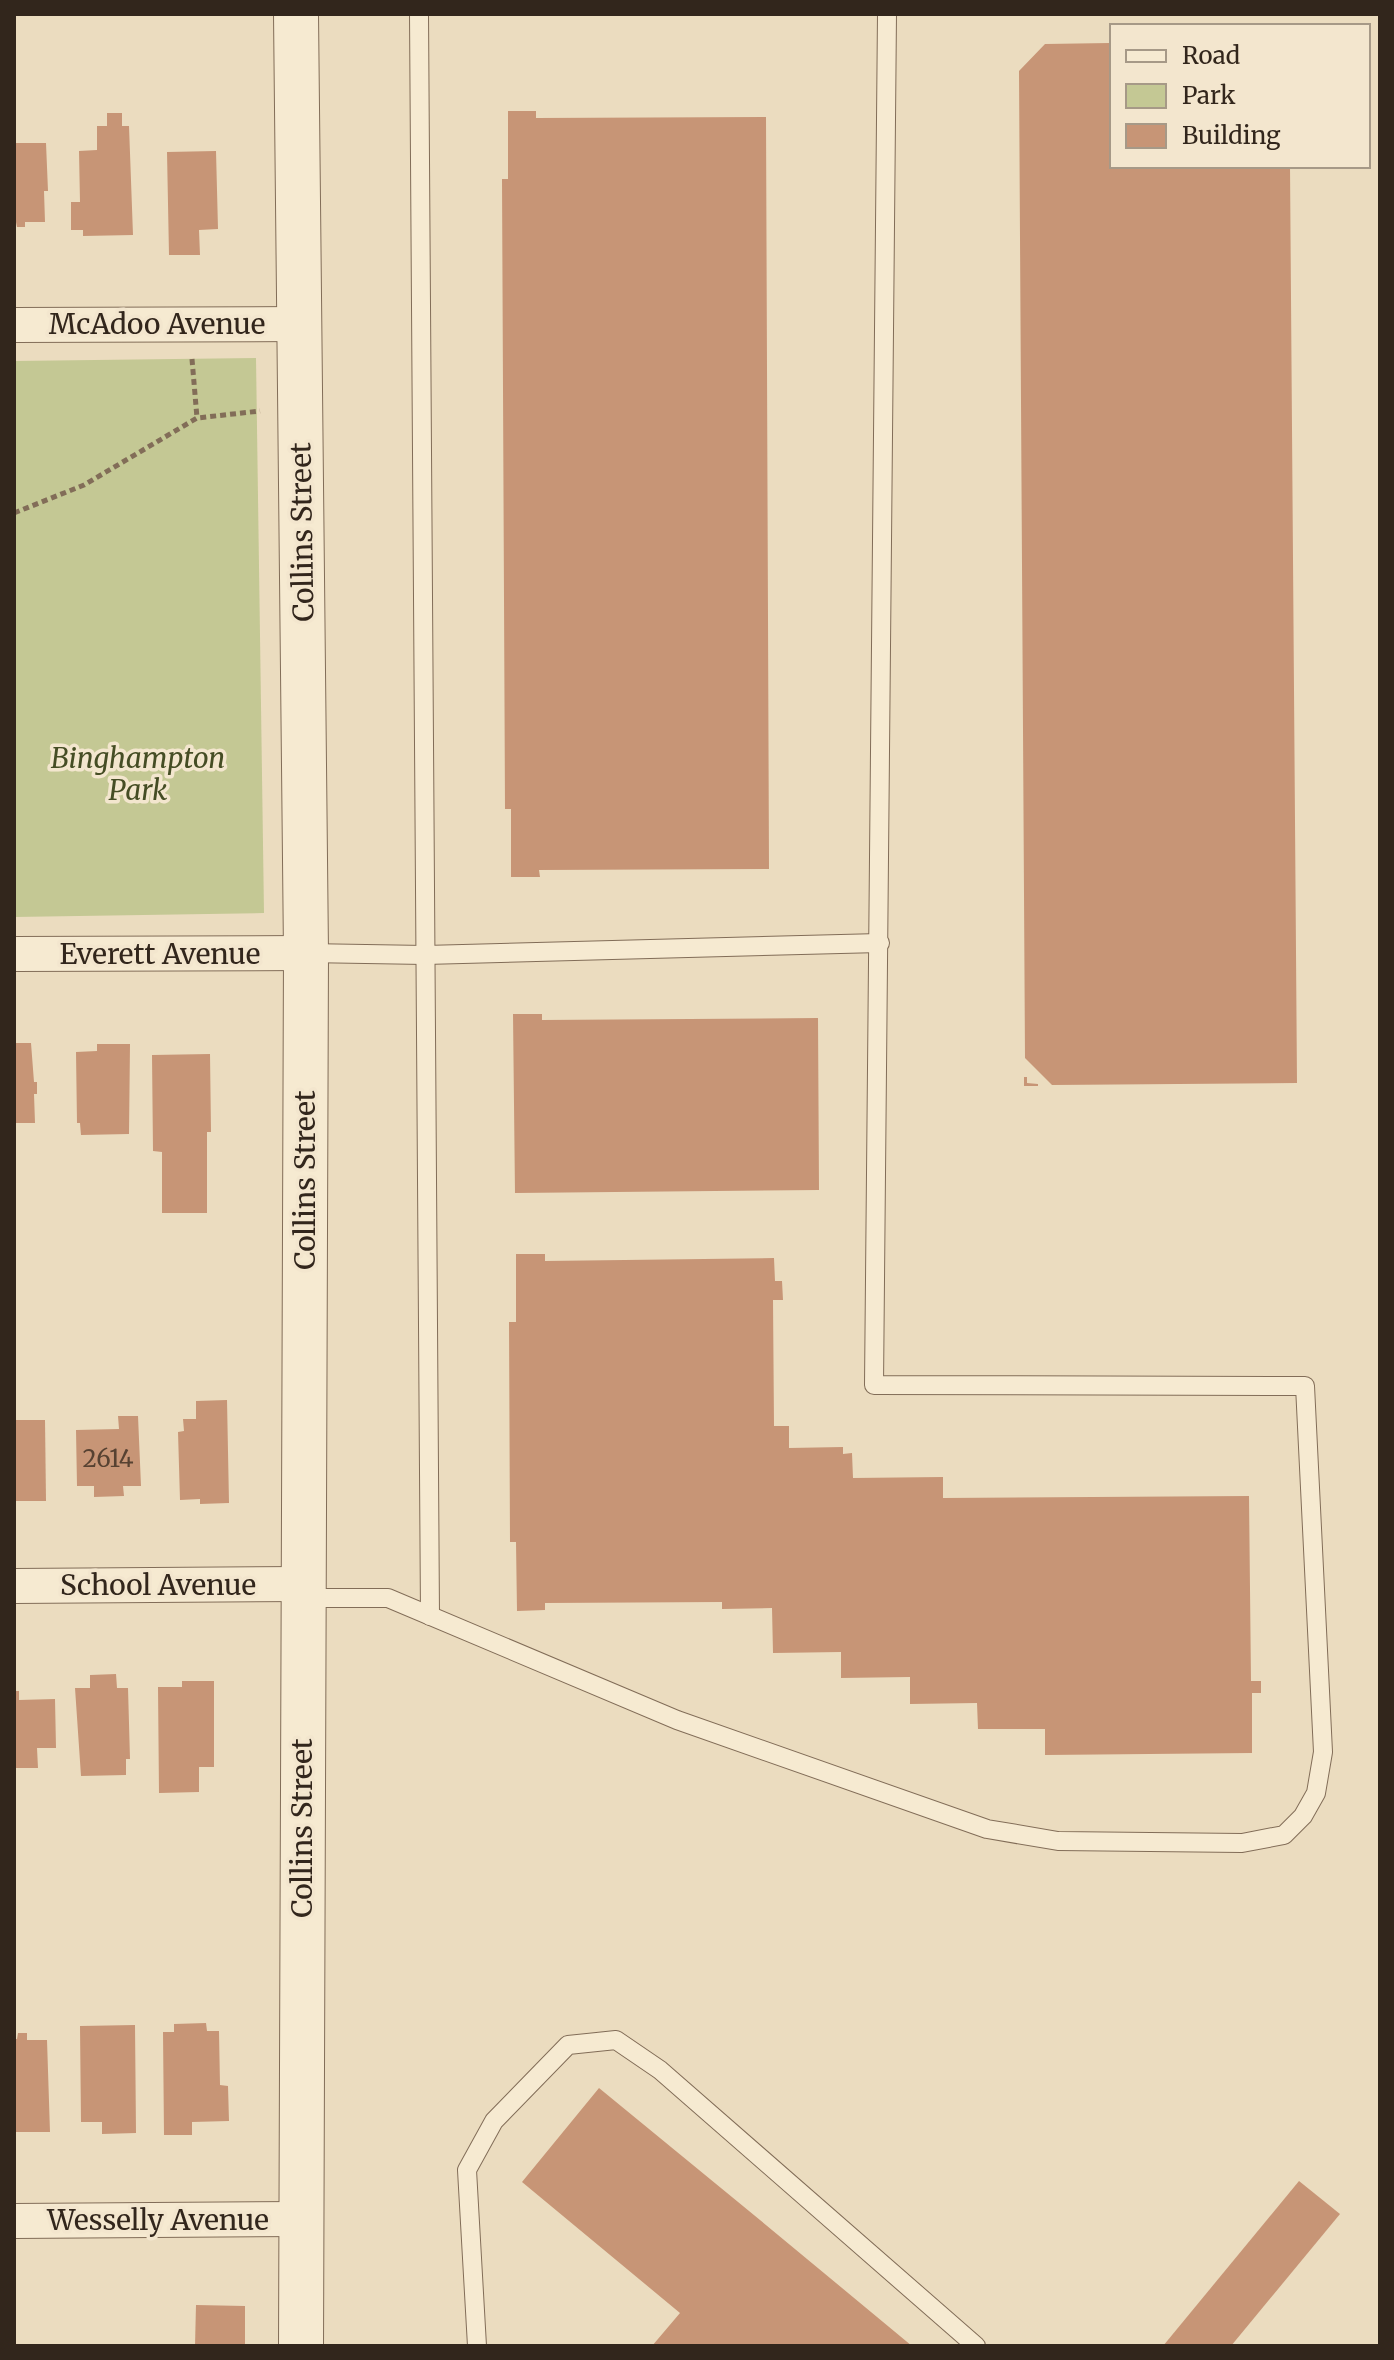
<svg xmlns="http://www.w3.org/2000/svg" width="1394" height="2360" font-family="Merriweather,serif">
<rect width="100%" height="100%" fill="#ebdcbf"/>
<polygon fill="#c4c894" points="256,358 264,913 14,917 14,361"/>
<g fill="#c79576">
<polygon points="1110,43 1112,166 1290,166 1297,1083 1052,1085 1025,1058 1019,71 1045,44"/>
<polygon points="508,111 536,111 536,118 766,117 769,869 539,870 540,877 511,877 511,809 505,809 502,179 508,179"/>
<polygon points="107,113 122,113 122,126 129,126 133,235 83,236 83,230 71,230 71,202 80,202 79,151 97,150 97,126 107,126"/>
<polygon points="14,143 46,143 48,191 44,191 45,222 25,222 25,227 17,227 16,222 14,222"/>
<polygon points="216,151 218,229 199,230 200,255 169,255 167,152"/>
<polygon points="513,1014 542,1014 542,1020 818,1018 819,1190 515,1193"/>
<polygon points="14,1043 31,1043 34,1082 37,1082 37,1094 34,1094 35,1123 14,1123"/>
<polygon points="97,1044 130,1044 129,1134 81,1135 80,1123 77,1123 76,1052 97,1051"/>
<polygon points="210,1054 211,1132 207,1132 207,1213 162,1213 162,1152 153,1151 152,1055"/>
<polygon points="1024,1077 1027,1077 1027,1083 1038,1084 1038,1086 1024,1086"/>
<polygon points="516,1254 545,1254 545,1261 774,1258 775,1281 782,1281 783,1300 773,1300 774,1426 789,1426 789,1448 843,1447 843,1454 852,1453 853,1478 943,1477 943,1498 1249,1496 1251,1681 1261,1681 1261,1693 1252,1693 1252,1753 1045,1755 1045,1729 978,1729 977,1703 910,1704 910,1677 841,1678 841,1652 773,1653 772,1608 722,1609 722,1602 545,1603 545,1610 517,1611 516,1542 510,1542 509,1322 516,1322"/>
<polygon points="227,1400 229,1503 200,1504 200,1499 180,1500 178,1432 184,1431 183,1419 196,1419 196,1401"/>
<polygon points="118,1416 138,1416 141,1486 123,1486 124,1496 94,1497 94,1486 77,1486 76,1430 119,1429"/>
<polygon points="14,1420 45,1420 46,1501 14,1501"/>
<polygon points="116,1674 117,1688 128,1688 130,1759 126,1759 126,1775 81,1776 75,1688 90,1688 90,1675"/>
<polygon points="182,1681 214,1681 214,1767 199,1767 199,1792 159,1793 158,1687 182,1687"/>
<polygon points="14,1691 19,1691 19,1700 55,1699 56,1748 37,1748 38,1768 16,1768"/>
<polygon points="206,2023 207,2031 219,2031 220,2085 228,2086 229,2121 192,2122 192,2135 164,2135 163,2032 174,2032 174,2024"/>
<polygon points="135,2025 136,2133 102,2134 102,2122 81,2122 80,2026"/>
<polygon points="18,2033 27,2033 27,2040 47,2040 50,2132 16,2132 14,2120 14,2039 17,2039"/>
<polygon points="599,2088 760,2220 912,2346 652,2346 680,2313 522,2182"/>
<polygon points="1299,2181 1340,2214 1231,2346 1163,2346"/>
<polygon points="196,2305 245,2306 245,2346 195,2346"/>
</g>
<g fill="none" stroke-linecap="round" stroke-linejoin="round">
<defs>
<g id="service">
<polyline points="419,14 430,1616"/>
<polyline points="306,953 425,955 880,943"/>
<polyline points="302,1598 388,1598 677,1720 987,1829 1058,1841 1242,1843 1284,1835 1303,1816 1316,1793 1323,1752 1305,1386 874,1385 887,14"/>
<polyline points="477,2346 467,2170 494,2121 568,2045 616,2040 660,2070 976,2346"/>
</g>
<g id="minor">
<polyline points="14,325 300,324"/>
<polyline points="14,954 306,953"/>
<polyline points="14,1586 303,1584"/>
<polyline points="14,2221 301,2219"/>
</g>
<polyline id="tertiary" points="296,14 306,953 301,2346"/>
</defs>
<use href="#service" stroke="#826d58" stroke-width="20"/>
<use href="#minor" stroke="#826d58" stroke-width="36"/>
<use href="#tertiary" stroke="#826d58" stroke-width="46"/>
<g stroke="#826d58" stroke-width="5" stroke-dasharray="6 4" stroke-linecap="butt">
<polyline points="192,359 197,418"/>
<polyline points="14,513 84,485 197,418 260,411"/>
</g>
<use href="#service" stroke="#f6ead1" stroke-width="18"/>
<use href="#minor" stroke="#f6ead1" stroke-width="34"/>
<use href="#tertiary" stroke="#f6ead1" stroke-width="44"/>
</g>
<g text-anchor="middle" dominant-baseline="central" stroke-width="7" stroke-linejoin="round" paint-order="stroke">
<g font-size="24" fill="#574232">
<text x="108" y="1458">2614</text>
</g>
<g font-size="28" fill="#32261c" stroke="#f3e6ce">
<text x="157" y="324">McAdoo Avenue</text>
<text transform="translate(302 532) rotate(-91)">Collins Street</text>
<text x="160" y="954">Everett Avenue</text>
<text transform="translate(305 1180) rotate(-90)">Collins Street</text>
<text x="158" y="1585">School Avenue</text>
<text transform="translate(302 1828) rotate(-90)">Collins Street</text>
<text x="158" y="2220">Wesselly Avenue</text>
</g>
<g font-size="28" font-style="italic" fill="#454d24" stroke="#f3e6ce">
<text x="138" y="758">Binghampton<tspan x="138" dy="32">Park</tspan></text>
</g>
</g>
<rect width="1394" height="2360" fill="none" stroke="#32261c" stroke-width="32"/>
<rect x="1110" y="24" width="260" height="144" fill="#f3e6ce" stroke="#a69987" stroke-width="2"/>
<rect x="1126" y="50" width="40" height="12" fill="#f6ead1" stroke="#a69987" stroke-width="2"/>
<text x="1182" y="64" font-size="24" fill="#32261c">Road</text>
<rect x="1126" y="84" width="40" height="24" fill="#c4c894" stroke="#a69987" stroke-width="2"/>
<text x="1182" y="104" font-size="24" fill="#32261c">Park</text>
<rect x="1126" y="124" width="40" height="24" fill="#c79576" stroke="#a69987" stroke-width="2"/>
<text x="1182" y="144" font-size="24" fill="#32261c">Building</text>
</svg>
